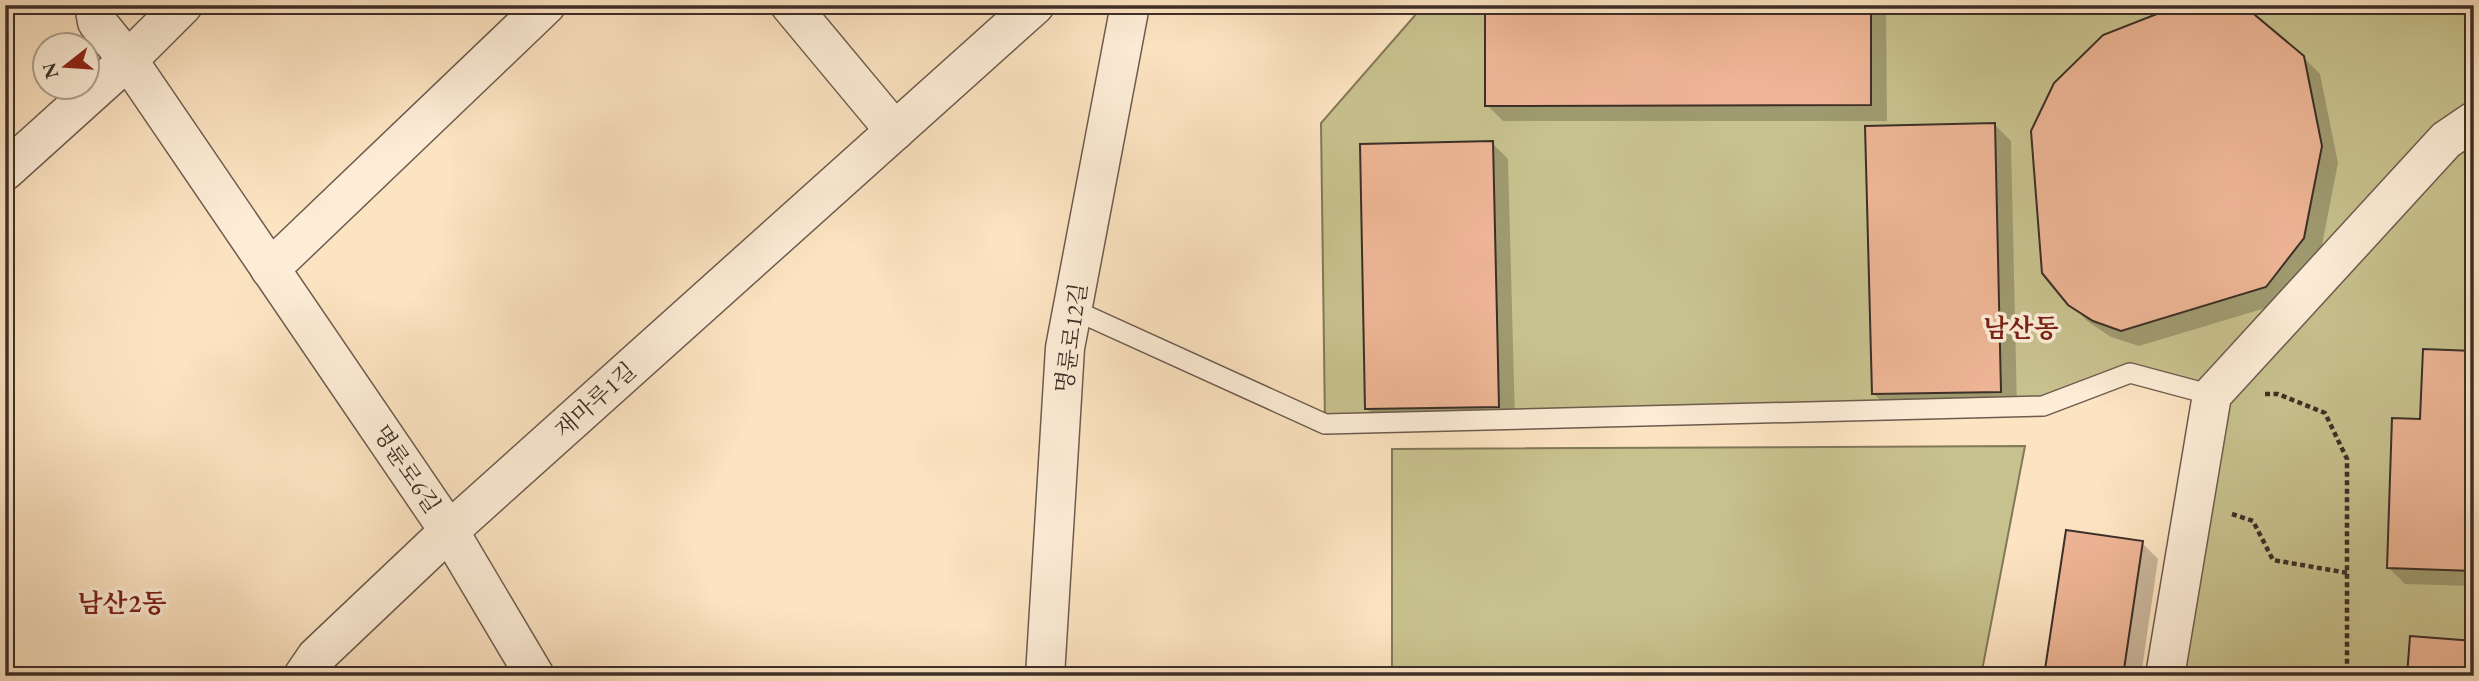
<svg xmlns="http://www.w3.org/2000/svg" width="2479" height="681" font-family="'EB Garamond','Noto Serif KR',serif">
<rect width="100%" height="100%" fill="#fce3c1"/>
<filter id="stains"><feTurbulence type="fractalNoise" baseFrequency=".00286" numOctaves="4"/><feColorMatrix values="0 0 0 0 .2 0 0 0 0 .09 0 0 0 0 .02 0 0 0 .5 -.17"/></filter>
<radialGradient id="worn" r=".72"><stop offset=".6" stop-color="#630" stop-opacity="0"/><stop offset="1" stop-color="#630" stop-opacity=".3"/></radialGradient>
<g fill="#c7c18d" stroke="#82785a" stroke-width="2">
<polygon points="1424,5 2474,5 2474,676 2165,676 2212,395 2131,373 2043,406 1325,424 1321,123"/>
<polygon points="2025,446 1981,676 1392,676 1392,449"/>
</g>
<g fill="#0003">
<polygon points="5,5 23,5 5,22"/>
<polygon points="1486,5 1886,5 1887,121 1503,121 1487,105"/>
<polygon points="2303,57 2320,74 2338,163 2320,255 2282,303 2139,346 2111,337 2087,321 2070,303"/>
<polygon points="1995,125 2011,141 2017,408 1890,410 1874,394"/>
<polygon points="1492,143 1508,159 1515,422 1383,425 1367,409"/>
<polygon points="2474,353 2474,586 2405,584 2388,567 2422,421"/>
<polygon points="2142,543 2158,559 2141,676 2046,676"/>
</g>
<g fill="#edb595" stroke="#3d2f28" stroke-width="2">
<polygon points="1485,5 1871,5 1871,105 1485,106"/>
<polygon points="2216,5 2243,5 2304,56 2322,146 2304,238 2266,287 2121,331 2093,321 2068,305 2042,273 2031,131 2054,83 2103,35 2167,10"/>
<polygon points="1995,123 2001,392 1872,394 1865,126"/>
<polygon points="1493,141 1499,407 1365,409 1360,144"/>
<polygon points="2423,349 2474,351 2474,571 2387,568 2392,418 2420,419"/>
<polygon points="2066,530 2143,541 2123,676 2044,676"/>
<polygon points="2410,636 2474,641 2474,676 2407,676"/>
</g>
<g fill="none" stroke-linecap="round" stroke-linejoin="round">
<defs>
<polyline id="service" points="1072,309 1325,424 2043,406 2130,373 2212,395"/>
<g id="minor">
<polyline points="94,5 97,22 128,60 449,531 535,676"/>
<polyline points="790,5 895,131"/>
<polyline points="270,269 546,5"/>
<polyline points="303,676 316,657 449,531 1035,5"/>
<polyline points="1045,676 1065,348 1130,5"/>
<polyline points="2165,676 2212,395 2446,140 2474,121"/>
</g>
<polyline id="tertiary" points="5,171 128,60 183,5"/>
</defs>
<use href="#service" stroke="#6d5c4e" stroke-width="22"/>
<use href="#minor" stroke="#6d5c4e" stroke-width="41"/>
<use href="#tertiary" stroke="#6d5c4e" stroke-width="41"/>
<g stroke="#3d2f28" stroke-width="4.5" stroke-dasharray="5 3.5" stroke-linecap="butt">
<polyline points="2265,394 2278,394 2325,413 2347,459 2347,676"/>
<polyline points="2232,514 2253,521 2273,560 2348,573"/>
</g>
<use href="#service" stroke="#fdedd7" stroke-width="19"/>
<use href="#minor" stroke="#fdedd7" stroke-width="38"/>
<use href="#tertiary" stroke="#fdedd7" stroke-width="38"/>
</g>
<g text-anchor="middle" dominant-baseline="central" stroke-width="7" stroke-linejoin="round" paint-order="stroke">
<g font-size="23" fill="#3d2f28" stroke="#fdedd7">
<text transform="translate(1071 338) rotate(-82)">명륜로12길</text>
<text transform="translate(595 400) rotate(-42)">재마루1길</text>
<text transform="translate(407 469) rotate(56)">명륜로6길</text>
</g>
<g font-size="26" font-weight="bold" fill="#7a1f14" stroke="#fdedd7">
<text x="2021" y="328">남산동</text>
<text x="122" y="603">남산2동</text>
</g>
</g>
<rect width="2479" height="681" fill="none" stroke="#fce3c1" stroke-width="28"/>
<rect x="7" y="7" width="2465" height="667" fill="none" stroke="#3d2f28" stroke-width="3.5"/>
<rect x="14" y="14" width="2451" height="653" fill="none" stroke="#3d2f28" stroke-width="2"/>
<g transform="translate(66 66) rotate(253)"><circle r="33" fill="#fdedd7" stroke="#b0a191" stroke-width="2"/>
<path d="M0-5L12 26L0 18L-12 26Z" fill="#8f2418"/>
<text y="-10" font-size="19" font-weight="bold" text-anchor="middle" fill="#3d2f28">N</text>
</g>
<rect width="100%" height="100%" filter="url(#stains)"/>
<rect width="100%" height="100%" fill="url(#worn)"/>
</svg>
